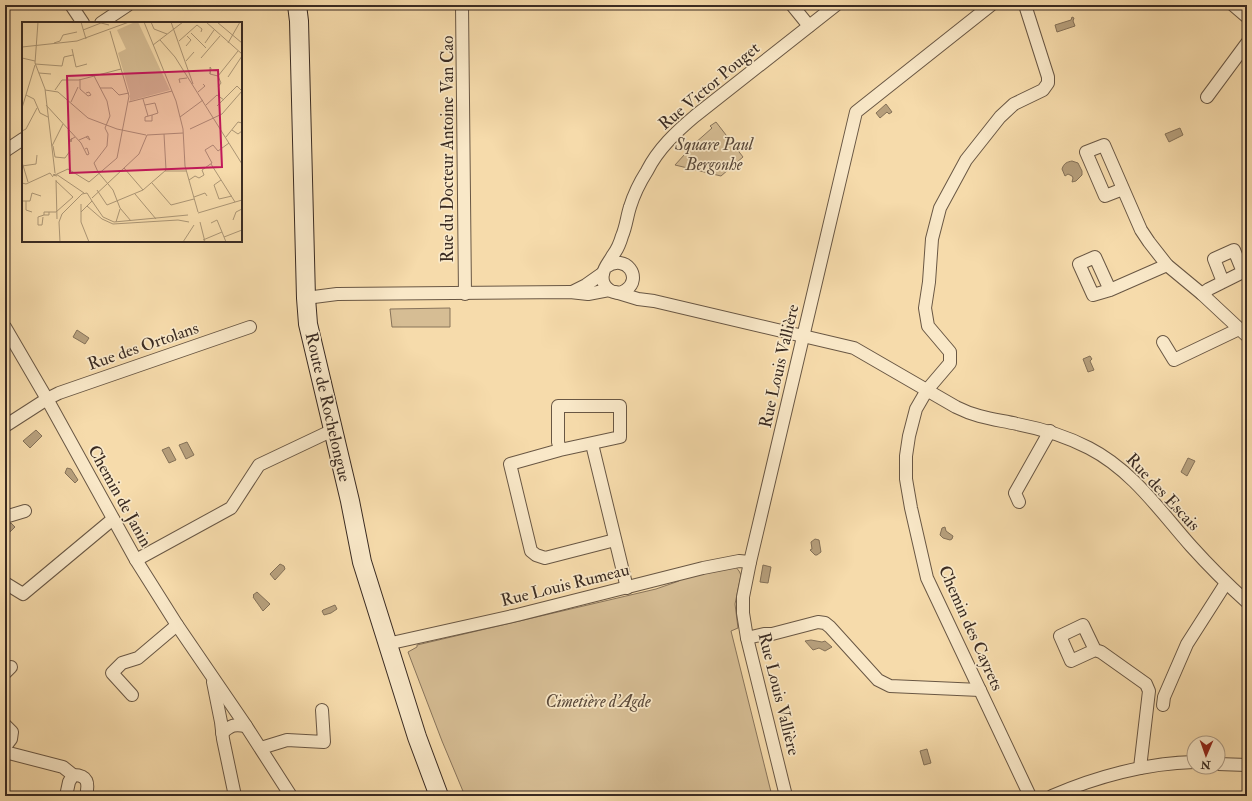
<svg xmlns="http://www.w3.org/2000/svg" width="1252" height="801" font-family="'IM FELL Double Pica',serif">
<rect width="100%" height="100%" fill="#f6dbab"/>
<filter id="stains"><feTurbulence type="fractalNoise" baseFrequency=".005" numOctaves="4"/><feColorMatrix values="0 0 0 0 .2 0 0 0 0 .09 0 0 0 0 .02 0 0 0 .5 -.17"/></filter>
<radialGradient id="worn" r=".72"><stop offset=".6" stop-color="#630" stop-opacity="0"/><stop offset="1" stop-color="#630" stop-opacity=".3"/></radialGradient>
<g fill="#d6bd94" stroke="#88745b">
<polygon points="716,122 743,157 721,176 675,165 694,144 712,128 710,126"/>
<polygon points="450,308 450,327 392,327 390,309"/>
<polygon points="735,566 739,571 741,575 735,604 738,628 731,631 772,796 465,796 442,741 408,652 417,647 417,645 656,589 679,581 678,578"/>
</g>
<g fill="#b69f7c" stroke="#847158">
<polygon points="1072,17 1074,18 1073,21 1075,26 1057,32 1055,25 1071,20"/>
<polygon points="886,104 892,112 889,114 887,112 880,118 876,113"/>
<polygon points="1180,128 1183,135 1169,142 1165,134"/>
<path d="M1072,161L1078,163L1082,171V175L1076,181L1072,182L1073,178L1072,176L1068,174L1065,176L1062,169C1064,163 1067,162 1072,161Z"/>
<polygon points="77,330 89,338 85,344 73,337"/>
<polygon points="1090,356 1092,359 1090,361 1094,370 1088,372 1083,359"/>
<polygon points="36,430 42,436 30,448 23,441"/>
<polygon points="187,442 194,455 186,459 179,445"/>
<polygon points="169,447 176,460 169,463 162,450"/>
<polygon points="1188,458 1195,461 1187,476 1181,472"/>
<polygon points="67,468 71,469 78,480 75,483 65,473"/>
<polygon points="11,523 15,527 6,536 5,528"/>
<polygon points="945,527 946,531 953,536 952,539 950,540 943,538 940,535 942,528"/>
<polygon points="815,539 819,540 821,552 817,555 815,555 810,550 812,549 811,542"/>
<polygon points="280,564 284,566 285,569 275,580 270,574"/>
<polygon points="763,565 771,567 768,583 760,582"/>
<polygon points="257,592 270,604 263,611 253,597 254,596 253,595"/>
<polygon points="335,605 337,609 331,613 324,615 322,611 323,610"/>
<polygon points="811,640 822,642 825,641 832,647 825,651 819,648 813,650 805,641"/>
<polygon points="927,749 931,763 924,765 920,751"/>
</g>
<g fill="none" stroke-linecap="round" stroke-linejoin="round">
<defs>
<g id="minor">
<polyline points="71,5 83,23"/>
<polyline points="462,5 465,294"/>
<polyline points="792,5 809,26"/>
<polyline points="1025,5 1048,77 1048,83 1043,90 1014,104 1000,117 966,160 940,208 932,239 929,282 925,308 928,326 950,352 950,363 927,390 916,409 909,436 906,456 906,479 911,508 927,578 1030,796"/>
<polyline points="1233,5 1247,17"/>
<polyline points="101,23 128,5"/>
<polyline points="1207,97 1247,43"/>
<polyline points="5,151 23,139"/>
<polyline points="1123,189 1105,196 1086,152 1104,145 1141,230 1149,242 1167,265 1202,294 1247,336"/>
<path d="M606,267C626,253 643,278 626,290C615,298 600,287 603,274C604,267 610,261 613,255C617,250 620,243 622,236C626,227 627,216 630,207C634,194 640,182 647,171C658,149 676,132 695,116L836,5"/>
<polyline points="1110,290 1095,257 1079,264 1093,295 1110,290 1167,265"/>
<polyline points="572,292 586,285 603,273"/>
<path d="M615,292L638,299L654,301L854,348L956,407C978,418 994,419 1017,424C1043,429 1066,436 1089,448C1132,470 1160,511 1191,546C1209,566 1227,584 1247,602"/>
<polyline points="1202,294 1209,289 1243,272 1234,250 1214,259 1223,282"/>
<polyline points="306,298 337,294 570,292 588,294 609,290"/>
<polyline points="5,327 47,399 136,560 177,625 246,726 291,796"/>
<polyline points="1163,342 1174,360 1239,329"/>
<polyline points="5,426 47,399 59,393 250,327"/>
<polyline points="592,444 627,588"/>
<polyline points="560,450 620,437 620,406 558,406 558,442 560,450 510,464 531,551 536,555 545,558 615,540"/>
<polyline points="1019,502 1015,493 1050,431"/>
<polyline points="5,517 25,511"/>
<polyline points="136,560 231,508 259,465 333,430"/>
<polyline points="5,583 23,594 113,519"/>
<polyline points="747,638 764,634 772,634 818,622 825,623 830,627 878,680 890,686 980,690"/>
<polyline points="387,644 517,615 703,568 739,561 750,562"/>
<polyline points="1095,650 1071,661 1060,636 1083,625 1095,650 1101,652 1146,684 1149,691 1140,768"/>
<polyline points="5,673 11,667"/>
<polyline points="213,682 221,722 223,739 235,796"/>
<polyline points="132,695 112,673 122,663 138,658 177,625"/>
<polyline points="1163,705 1164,697 1187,644 1226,583"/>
<polyline points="5,725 12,732 11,739 5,747"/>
<path d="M222,733C231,725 234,724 246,726"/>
<polyline points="261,748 287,740 324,742 322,710"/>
<path d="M5,752L63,767L73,775C88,775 89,783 86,796"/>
<polyline points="1218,764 1247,765"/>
<polyline points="66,796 69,782 73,775"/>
<polyline points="786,796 747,638 743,613 743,597 750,562 856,112 991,5"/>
<path d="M1052,796C1095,777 1147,763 1194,762"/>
</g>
<polyline id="secondary" points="297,5 299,21 306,298 308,324 350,501 362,562 417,737 439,796"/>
</defs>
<use href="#minor" stroke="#695744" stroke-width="14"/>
<use href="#secondary" stroke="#3a2b22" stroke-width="20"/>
<use href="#minor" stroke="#f9e8c8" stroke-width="12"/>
<use href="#secondary" stroke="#f9e8c8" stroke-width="18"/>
</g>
<g text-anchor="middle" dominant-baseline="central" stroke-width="3.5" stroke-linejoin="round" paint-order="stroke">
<g font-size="17" fill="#3a2b22" stroke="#f9e8c8">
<text transform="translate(709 86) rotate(-40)">Rue Victor Pouget</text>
<text transform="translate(447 149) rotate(-90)">Rue du Docteur Antoine Van Cao</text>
<text transform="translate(143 346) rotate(-19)">Rue des Ortolans</text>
<text transform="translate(779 366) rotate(-77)">Rue Louis Vallière</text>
<text transform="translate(328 407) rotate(77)">Route de Rochelongue</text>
<text transform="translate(1163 492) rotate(47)">Rue des Escais</text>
<text transform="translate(120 496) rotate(61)">Chemin de Janin</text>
<text transform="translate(565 585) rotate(-14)">Rue Louis Rumeau</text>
<text transform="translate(971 628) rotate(66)">Chemin des Cayrets</text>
<text transform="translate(779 694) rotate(76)">Rue Louis Vallière</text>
</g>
<g font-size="17" font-style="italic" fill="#594839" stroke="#f9e8c8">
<text x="714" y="144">Square Paul<tspan x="714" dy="20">Bergonhe</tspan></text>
<text x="598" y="701">Cimetière d'Agde</text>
</g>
</g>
<g transform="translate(22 22)">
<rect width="220" height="220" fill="#f6dbab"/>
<path d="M113,0H116L148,68L108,79V72L96,31L104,27L95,8Z" fill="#d6bd94"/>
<path fill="none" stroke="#ab9574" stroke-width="1" d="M16,0L13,41L23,67L33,151M59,0L64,17M122,0L154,79L161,107L163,144L176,190M129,0L132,7L145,12M149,0L171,62M184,0L220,32M195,0L220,21M61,8L79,1L87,3M169,11L184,26M138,18L153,35L220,142M157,19L175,3L180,7L179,10M32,21L38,19L41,13L55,10M183,21L192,8M206,21L218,0M131,23L161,0M164,24L169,18L165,14M0,25L55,19L107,0M50,27L54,45L65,42M0,36L13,39M179,36L198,14M164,39L172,30M13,42L40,44L42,35L51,33M17,51L29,52M71,52L85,79L88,94L83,106L86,112L85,124L72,141L76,150L91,168L98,186L109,199M188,52V45L189,46L188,52L196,54L216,29M206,55L220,34M58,57V67L66,74L69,73L67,70L64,71M158,61L157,57L165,56M196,65L199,61L196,54M78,66H90L97,73L107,71M23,68L36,70L66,96L95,107L124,113M33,68L40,58H57L99,47M176,70L183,64L181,62M4,73L12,77L18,91L26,95M121,77L126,94M49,80L56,65M107,80L150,69M24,83L59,121L65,133L67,132L65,126L63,127M123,83L133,81L136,91L130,93V99H123V95L130,93M184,83L195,73L202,78M195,84L215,64L220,69M0,86L13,43M158,95L181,78M168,107L200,92L220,69M210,108L216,112L220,109M0,109L4,107L15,86M125,113L161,111M204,115L216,100L220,101M50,116L49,120L48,118L53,115M57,118L64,115L66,114L68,118L64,115M30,124L41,102M31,124L33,135L43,136L48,129M0,140L6,160M189,142L213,180M0,144L14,142L15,133M102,146L121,168M143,149H164M35,152L46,147L67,160L95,136L107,74L88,9M35,154L31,153L34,152L62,171M34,158L35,197M167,158L173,154L177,156L182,153L180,148L190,141L183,128L191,123L196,129L207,121M199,158L192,163L197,177L210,174M34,159L51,175L34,190M0,161L4,162L28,151L31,155M130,161L149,183L172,177M75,168L85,183L121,168L144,148L142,112M113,172L134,197M172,175L183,171L185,174M70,176L117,132L125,113M0,179H8L10,171L19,174M4,179V188L10,190M70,179L81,195L92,200L166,193M59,182V200L67,220M65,184L80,197L91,202L156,198L167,200M27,190V193H22V190H34M176,191L220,178M21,195L20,203H16V195L22,193M211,198L214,190L220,187M94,200L98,187M178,200L183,220M189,201L195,198L200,210M202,215L220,208M181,218L200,210L204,220M38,220L37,200L40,192L60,172L65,171L70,179L59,190M161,220L172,203"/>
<path fill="#c2185b" fill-opacity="0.15" stroke="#c2185b" stroke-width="2" d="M196,48L200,145L48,151L45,54Z"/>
<rect width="220" height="220" fill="none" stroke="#3a2b22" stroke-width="2"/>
</g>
<rect width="1252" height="801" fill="none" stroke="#f6dbab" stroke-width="20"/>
<rect x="6" y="6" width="1240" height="789" fill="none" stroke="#3a2b22" stroke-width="2"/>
<rect x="10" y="10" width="1232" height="781" fill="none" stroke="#3a2b22"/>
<g transform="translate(1206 755) rotate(182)"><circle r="19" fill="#f9e8c8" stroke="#ad9c86"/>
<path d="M0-3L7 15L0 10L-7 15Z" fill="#8f2418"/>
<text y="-6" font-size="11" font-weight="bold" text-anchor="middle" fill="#3a2b22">N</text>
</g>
<rect width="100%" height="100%" filter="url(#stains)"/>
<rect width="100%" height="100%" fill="url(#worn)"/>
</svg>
